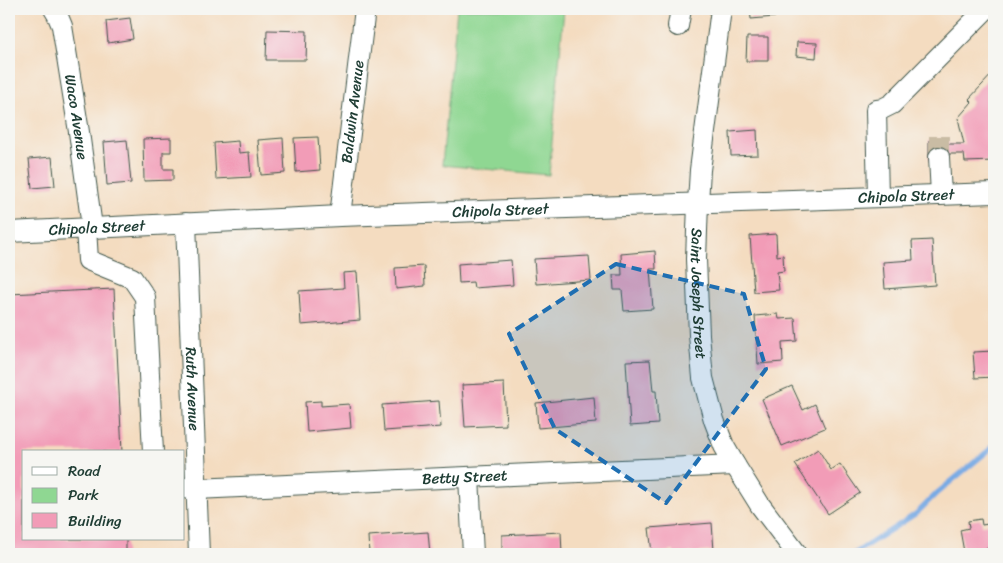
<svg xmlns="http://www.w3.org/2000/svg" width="1003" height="563" font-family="Sriracha,sans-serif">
<rect width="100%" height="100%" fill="#f6f6f2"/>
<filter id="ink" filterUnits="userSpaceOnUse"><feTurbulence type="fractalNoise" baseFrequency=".02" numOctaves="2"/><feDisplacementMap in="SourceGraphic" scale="10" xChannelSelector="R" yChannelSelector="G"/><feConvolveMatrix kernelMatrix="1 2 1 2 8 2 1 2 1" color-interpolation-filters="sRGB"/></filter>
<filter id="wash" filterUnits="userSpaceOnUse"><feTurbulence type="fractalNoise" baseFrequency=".0096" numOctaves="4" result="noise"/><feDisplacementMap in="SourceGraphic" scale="20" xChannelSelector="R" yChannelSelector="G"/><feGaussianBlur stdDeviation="1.12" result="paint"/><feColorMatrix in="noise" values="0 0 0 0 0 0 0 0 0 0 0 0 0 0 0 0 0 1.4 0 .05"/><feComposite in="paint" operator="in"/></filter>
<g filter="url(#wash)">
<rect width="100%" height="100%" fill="#f4dcc0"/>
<polygon fill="#8fd792" stroke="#578a63" points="457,9 564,9 549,175 442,165"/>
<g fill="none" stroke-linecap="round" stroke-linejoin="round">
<polyline stroke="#78aae4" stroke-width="5" points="851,554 855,553 917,513 937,493 994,446"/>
</g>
<g id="blocks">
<g fill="#f29cb7">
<polygon points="750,9 775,9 775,17 751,19"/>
<polygon points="130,18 133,39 108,43 106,21"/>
<polygon points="267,30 307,31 306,60 266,60"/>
<polygon points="747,37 768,37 768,61 746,61"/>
<polygon points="797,42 817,43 816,58 796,56"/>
<polygon points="994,72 994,161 965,162 964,154 948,154 948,159 929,160 929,140 948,139 948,144 964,144 958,118 972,102 969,99"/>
<polygon points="757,130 758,155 731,156 730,132"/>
<polygon points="318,137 320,170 296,172 294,138"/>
<polygon points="171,138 171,152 163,152 163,169 173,169 173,180 144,181 143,139"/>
<polygon points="283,138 285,173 261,175 258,140"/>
<polygon points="127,140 131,183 107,185 104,142"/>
<polygon points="238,141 239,153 249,152 251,177 216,179 214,143"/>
<polygon points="52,157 55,186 32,188 29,159"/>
<polygon points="9,159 11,159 14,187 9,188"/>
<polygon points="776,234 777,256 783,255 784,271 777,272 779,290 754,292 750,236"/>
<polygon points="932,240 935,285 885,289 883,262 913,260 912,241"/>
<polygon points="655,251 656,269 650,269 653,309 624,311 622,290 614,290 613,275 622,275 621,254"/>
<polygon points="589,256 591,280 536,284 534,259"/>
<polygon points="511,260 513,285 474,288 473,282 459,283 458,264"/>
<polygon points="424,266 425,286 396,289 395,268"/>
<polygon points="357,272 360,320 301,325 299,291 344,288 343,273"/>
<polygon points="114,289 122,452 24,452 24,539 126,539 126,554 9,554 9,294"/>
<polygon points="778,314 779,319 795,318 797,341 782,342 783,362 758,364 755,316"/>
<polygon points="994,351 994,377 975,378 973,352"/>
<polygon points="650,360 653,391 656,391 658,424 630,426 626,361"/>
<polygon points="504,383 506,425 465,427 462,385"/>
<polygon points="792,386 803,410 815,404 825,428 782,446 762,399"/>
<polygon points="594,397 596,423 538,428 536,403"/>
<polygon points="321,401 321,406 349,404 351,428 307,432 305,402"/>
<polygon points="439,401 441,427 384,431 382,405"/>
<polygon points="818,449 831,470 840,464 860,493 828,514 795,464"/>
<polygon points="981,519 982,525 994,523 994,547 964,552 960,530 969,528 968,521"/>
<polygon points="712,523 714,551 688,553 688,554 674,554 674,551 652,553 649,528"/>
<polygon points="428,532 430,554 369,554 368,536"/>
<polygon points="561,532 562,554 502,554 502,535"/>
</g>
</g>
</g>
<g filter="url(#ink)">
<use href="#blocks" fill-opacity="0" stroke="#3f5549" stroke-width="1"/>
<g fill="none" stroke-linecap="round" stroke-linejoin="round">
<polyline stroke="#c9bca4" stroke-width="20" stroke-dasharray="20 10" stroke-linecap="butt" points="939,136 939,157"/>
<defs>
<g id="minor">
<path id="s1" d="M54,9L57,14L62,26L79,132L92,227"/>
<path id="s2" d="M721,9L700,170L698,203L696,259L699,335L703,378L714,420L724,446L735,465L760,505L797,554"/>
<polyline points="678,26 681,9"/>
<polyline points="939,157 941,195"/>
<polyline points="878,197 876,110 882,109 892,104 986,9"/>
<path id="s3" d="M340,216L365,9"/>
<path id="s4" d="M186,223L199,554"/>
<polyline points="86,228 88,260 132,278 145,297 153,452"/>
<path id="s5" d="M9,232L340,216L994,193"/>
<polyline points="469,477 473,554"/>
<path id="s6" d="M184,488L196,489L735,465"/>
</g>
</defs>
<use href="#minor" stroke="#3f5549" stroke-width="22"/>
<use href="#minor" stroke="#fff" stroke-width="20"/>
</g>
</g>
<path fill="#1f6fb2" fill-opacity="0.2" stroke="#1f6fb2" stroke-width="4" stroke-dasharray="10 6" stroke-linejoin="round" d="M616,264L744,294L766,369L666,503L555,429L509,334Z"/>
<g text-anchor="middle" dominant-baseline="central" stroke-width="4" stroke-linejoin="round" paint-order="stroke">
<g font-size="15" fill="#1f3d34" stroke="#f6f6f2">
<text stroke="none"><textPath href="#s3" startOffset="105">Baldwin Avenue</textPath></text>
<text stroke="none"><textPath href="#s1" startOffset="111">Waco Avenue</textPath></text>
<text stroke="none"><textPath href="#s5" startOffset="898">Chipola Street</textPath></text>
<text stroke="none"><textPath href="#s5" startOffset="492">Chipola Street</textPath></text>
<text stroke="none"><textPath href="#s5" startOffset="88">Chipola Street</textPath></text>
<text stroke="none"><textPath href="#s2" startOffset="286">Saint Joseph Street</textPath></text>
<text stroke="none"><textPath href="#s4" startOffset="166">Ruth Avenue</textPath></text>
<text stroke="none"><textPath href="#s6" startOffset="281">Betty Street</textPath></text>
</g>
</g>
<rect width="1003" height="563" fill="none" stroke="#f6f6f2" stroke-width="30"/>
<rect x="22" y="450" width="162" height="90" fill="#f6f6f2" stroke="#a0aca6"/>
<rect x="32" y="467" width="25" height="8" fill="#ffffff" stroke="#a0aca6"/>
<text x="68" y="476" font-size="15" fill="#1f3d34">Road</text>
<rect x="32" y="488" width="25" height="15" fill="#8fd792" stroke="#a0aca6"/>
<text x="68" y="500" font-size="15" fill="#1f3d34">Park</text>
<rect x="32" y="513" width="25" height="15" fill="#f29cb7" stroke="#a0aca6"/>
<text x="68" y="526" font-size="15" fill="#1f3d34">Building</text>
</svg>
